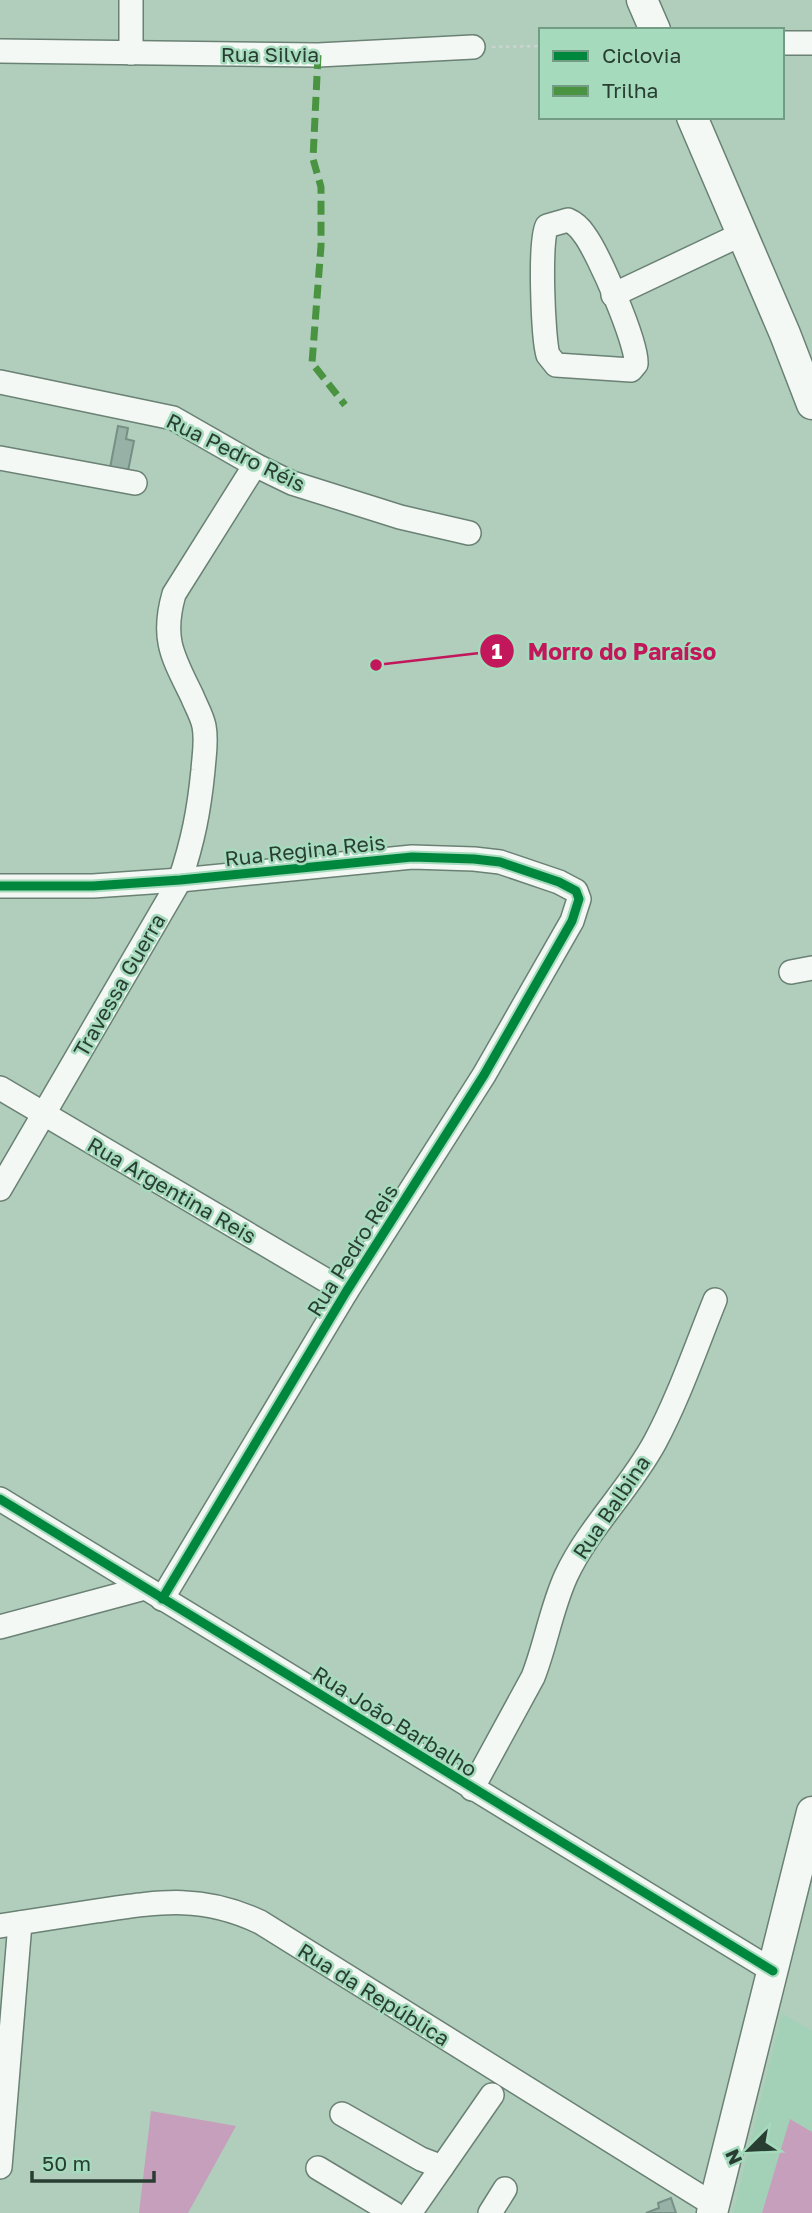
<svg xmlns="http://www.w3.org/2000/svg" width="812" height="2213" font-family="'Golos Text',sans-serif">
<rect width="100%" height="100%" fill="#b1cebd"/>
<polygon fill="#a3d1b7" points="782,2013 812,2031 812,2213 733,2213"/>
<g fill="#c59fbb">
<polygon points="151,2111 236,2126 188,2213 139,2213"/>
<polygon points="790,2119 812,2132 812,2213 762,2213"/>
</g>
<g fill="#98b1a7" stroke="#769086" stroke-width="2">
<polygon points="118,426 128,428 126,439 134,441 128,471 110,468"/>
<polygon points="671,2198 676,2213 646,2213 659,2208 658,2203"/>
</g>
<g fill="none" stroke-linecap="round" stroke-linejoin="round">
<defs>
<g id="minor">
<polyline points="782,43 812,43"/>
<polyline points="0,51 318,55 473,47"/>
<polyline points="131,53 131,0"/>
<path d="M568,220C575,223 580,228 584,234C598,252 638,344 636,364L631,370L556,365L548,355C543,339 539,236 547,226Z"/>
<polyline points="613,295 742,234"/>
<polyline points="0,382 173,418 255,465 292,483 400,517 469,533"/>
<polyline points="0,458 135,483"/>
<polyline points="0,886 93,886 180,880 412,857 474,859 500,862 559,882 576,891 579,899 572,921 484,1075 346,1292 162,1599"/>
<polyline points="791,972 812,968"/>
<polyline points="0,1088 346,1292"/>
<path d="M0,1189L180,880C193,841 199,811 203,770C204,755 207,741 204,726C202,716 196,706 192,696C173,657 161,639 174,594L255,465"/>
<polyline points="0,1499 773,1971"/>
<polyline points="0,1627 145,1588"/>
<path d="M472,1789L533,1677C546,1644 551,1609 566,1576C589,1527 629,1490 655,1442C679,1397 696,1347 715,1300"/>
<path d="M0,1926C32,1921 64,1916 96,1911C158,1902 201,1894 260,1922L714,2205"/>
<polyline points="342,2114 421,2159 442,2167 410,2213"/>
<polyline points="0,2167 20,1923"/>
<polyline points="442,2167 492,2095"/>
<polyline points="318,2168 393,2213"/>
<polyline points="490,2213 505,2189"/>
</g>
<g id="major">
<polyline points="642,0 655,30"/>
<polyline points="692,117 785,334 812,404"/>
<polyline points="712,2213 812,1812"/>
</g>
</defs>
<use href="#minor" stroke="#6a8174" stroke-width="26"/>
<use href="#major" stroke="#6a8174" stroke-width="33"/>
<polyline stroke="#cad3ce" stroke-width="2.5" stroke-dasharray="3.5 3.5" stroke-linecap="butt" points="492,47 541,46"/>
<use href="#minor" stroke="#f3f8f5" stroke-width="23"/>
<use href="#major" stroke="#f3f8f5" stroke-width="30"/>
<polyline stroke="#4a9441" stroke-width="7" stroke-dasharray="14 7" stroke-linecap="butt" points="318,55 313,159 321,187 321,246 312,363 345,405"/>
<defs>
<g id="cycleway">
<polyline points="0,886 93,886 180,880 412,857 474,859 500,862 559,882 576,891 579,899 572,921 484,1075 346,1292 162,1599"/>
<polyline points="0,1499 773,1971"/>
</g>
</defs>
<use href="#cycleway" stroke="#a5dabc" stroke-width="13"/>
<use href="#cycleway" stroke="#00873e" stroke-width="9"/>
</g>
<g text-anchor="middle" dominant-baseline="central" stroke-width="5" stroke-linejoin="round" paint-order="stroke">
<g font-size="21" fill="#293e32" stroke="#a5dabc">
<text x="270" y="54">Rua Silvia</text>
<text transform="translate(236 452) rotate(26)">Rua Pedro Réis</text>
<text transform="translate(305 850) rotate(-6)">Rua Regina Reis</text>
<text transform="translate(119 985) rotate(-60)">Travessa Guerra</text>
<text transform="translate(172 1190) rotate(30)">Rua Argentina Reis</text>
<text transform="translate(352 1250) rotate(-58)">Rua Pedro Reis</text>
<text transform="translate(611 1507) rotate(-56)">Rua Balbina</text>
<text transform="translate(395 1721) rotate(32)">Rua João Barbalho</text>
<text transform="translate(374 1994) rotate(32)">Rua da República</text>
</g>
</g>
<path fill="none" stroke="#c2185b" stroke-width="2.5" d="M376 665L497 651"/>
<g fill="#c2185b" stroke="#a5dabc" stroke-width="2.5">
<circle cx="376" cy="665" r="7"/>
<circle cx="497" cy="651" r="18"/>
</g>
<g font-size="21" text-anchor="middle" font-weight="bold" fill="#fff">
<text x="497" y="659">1</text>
</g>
<g font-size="23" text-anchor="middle" font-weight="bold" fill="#c2185b" stroke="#a5dabc" stroke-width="5" stroke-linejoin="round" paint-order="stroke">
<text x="622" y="660">Morro do Paraíso</text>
</g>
<rect x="539" y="28" width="245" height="91" fill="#a5dabc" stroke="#739c85" stroke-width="2"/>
<rect x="553" y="51" width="35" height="10" fill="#00873e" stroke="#739c85" stroke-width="2"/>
<text x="602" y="63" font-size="21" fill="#293e32">Ciclovia</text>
<rect x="553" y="86" width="35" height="10" fill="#4a9441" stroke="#739c85" stroke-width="2"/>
<text x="602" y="98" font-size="21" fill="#293e32">Trilha</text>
<g transform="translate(749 2150) rotate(246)" stroke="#a5dabc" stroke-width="5" paint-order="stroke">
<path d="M0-5L12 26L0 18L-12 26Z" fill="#293e32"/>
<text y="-10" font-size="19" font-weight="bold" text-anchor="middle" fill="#293e32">N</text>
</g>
<path d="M32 2171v10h122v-10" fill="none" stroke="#293e32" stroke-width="3.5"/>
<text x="42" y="2171" font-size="21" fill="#293e32" stroke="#a5dabc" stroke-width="5" paint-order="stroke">50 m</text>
</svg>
